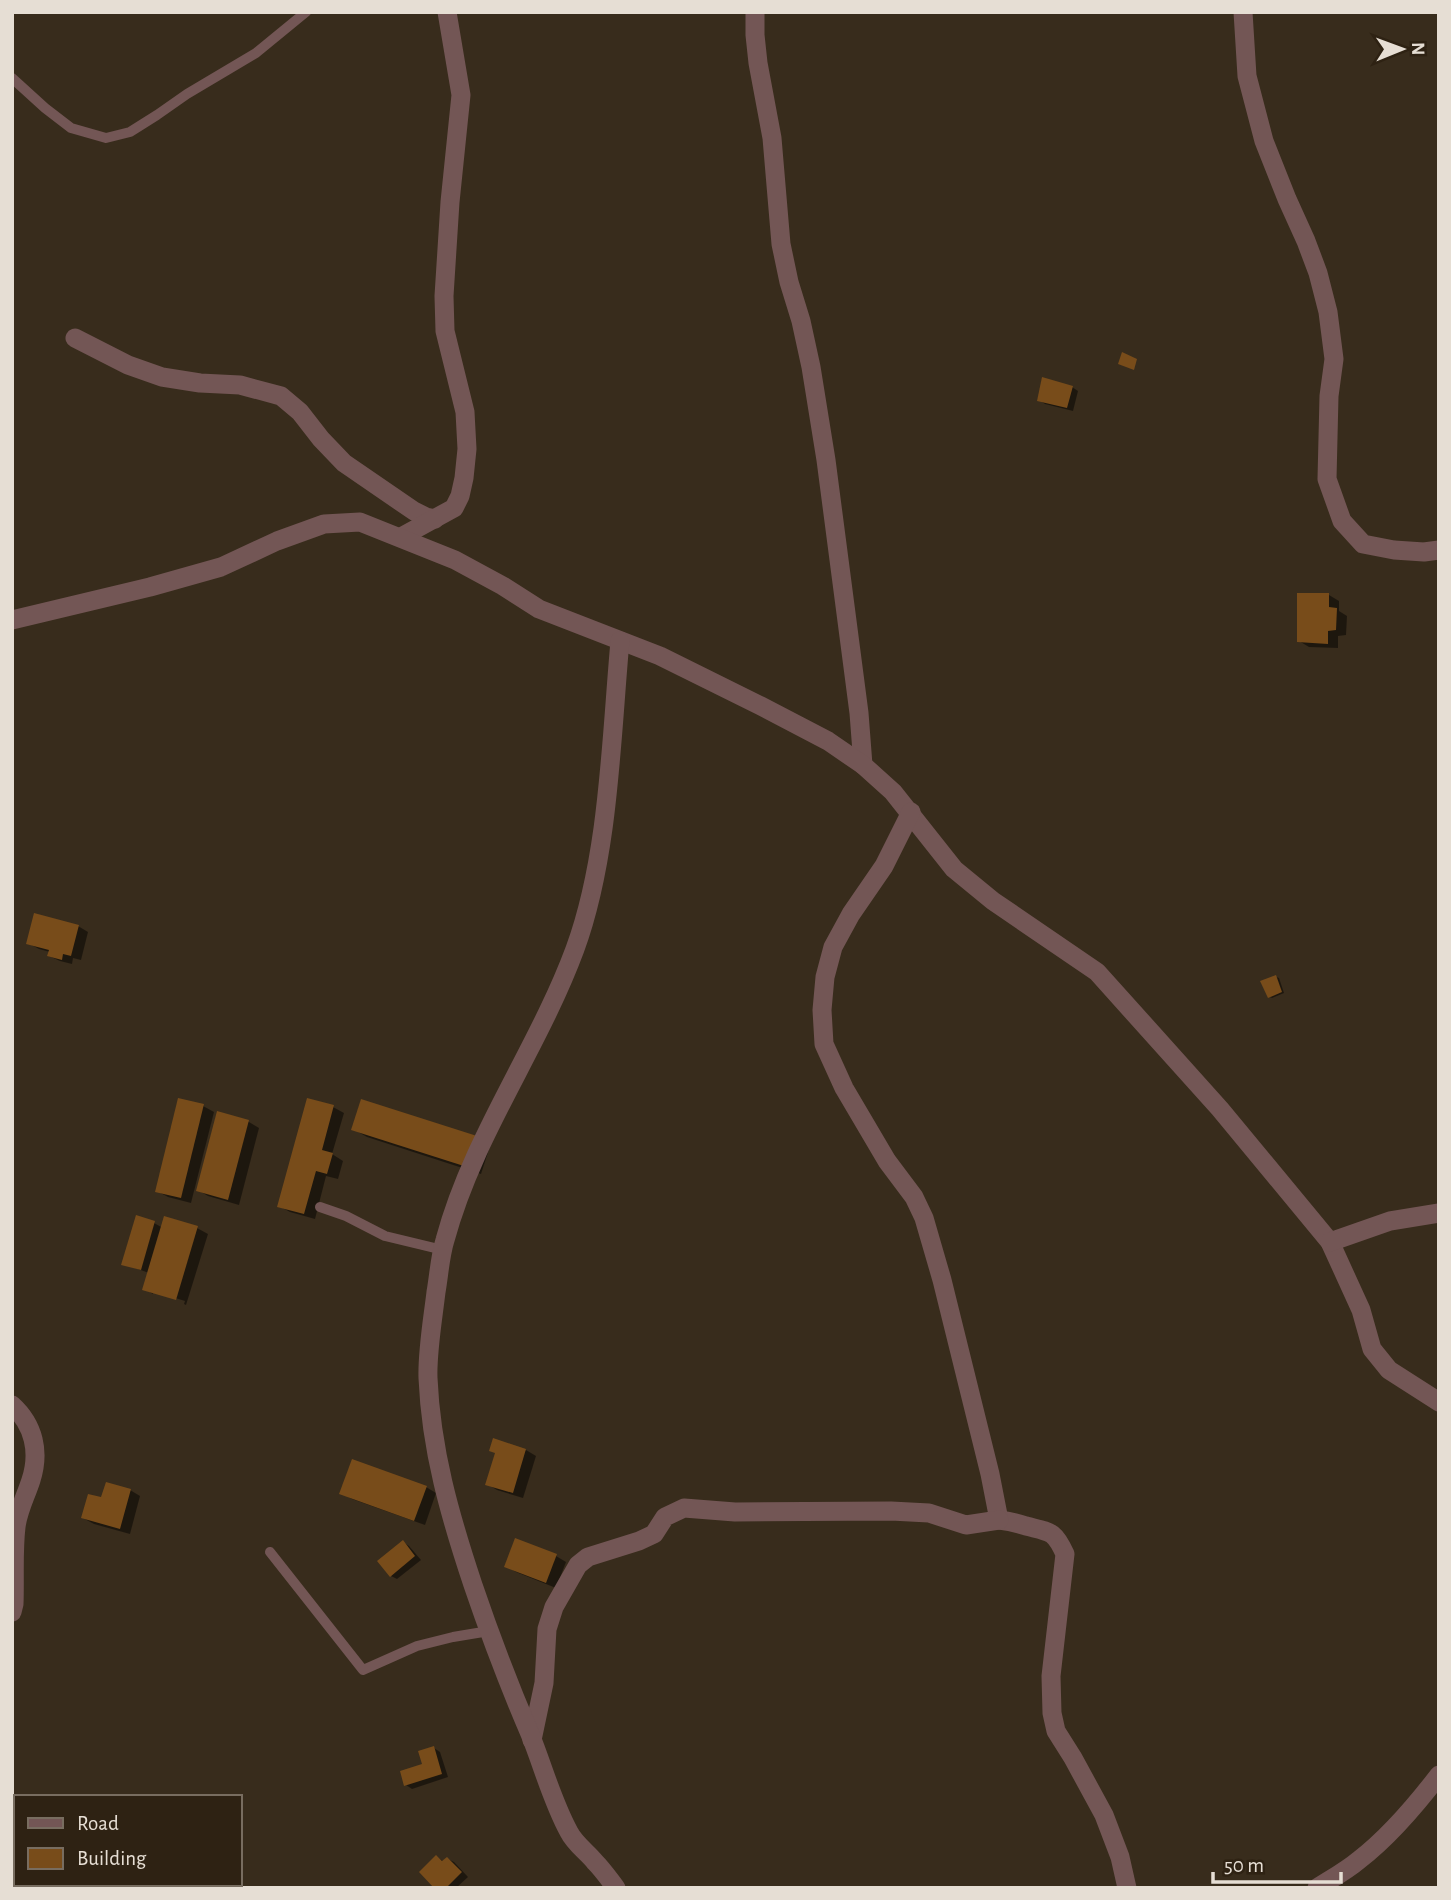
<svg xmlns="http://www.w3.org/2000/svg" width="1451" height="1900" font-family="'Alegreya Sans',sans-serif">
<rect width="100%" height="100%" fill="#382c1c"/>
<g fill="#0007">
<polygon points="1072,387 1078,391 1073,411 1045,404 1039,400"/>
<polygon points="1329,595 1339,601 1339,611 1347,616 1346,635 1338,636 1338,648 1309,647 1299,641"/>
<polygon points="78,926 88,932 81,960 73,958 72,964 60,961 49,956 50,952 39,949 28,943"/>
<polygon points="1276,977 1279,978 1284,993 1272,998 1270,997"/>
<polygon points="203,1106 214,1112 191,1203 168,1197 157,1191"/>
<polygon points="333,1107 344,1113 332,1154 343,1161 338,1179 326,1176 315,1219 290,1212 279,1206"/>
<polygon points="218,1114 249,1122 259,1128 239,1205 208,1196 198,1190"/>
<polygon points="353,1129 490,1146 481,1174 367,1137"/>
<polygon points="166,1218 197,1228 208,1234 186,1305 184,1304 185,1301 153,1291 153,1294 144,1289 149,1273 124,1264 154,1223 163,1228"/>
<polygon points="526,1450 536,1456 523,1498 497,1490 487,1484"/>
<polygon points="426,1487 436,1493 425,1525 352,1499 341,1493"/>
<polygon points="130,1490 140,1496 130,1534 94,1524 83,1518 103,1500"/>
<polygon points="403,1542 409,1546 421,1560 397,1579 391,1576"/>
<polygon points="556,1556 566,1562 556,1588 516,1572 506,1566"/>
<polygon points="434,1748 440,1752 448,1777 412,1789 406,1785 424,1765"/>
<polygon points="437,1857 443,1861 448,1859 454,1862 468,1877 456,1888 436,1888"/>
</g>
<g fill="#784c1a">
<polygon points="1122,352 1137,359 1134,370 1118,364"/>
<polygon points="1042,377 1073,386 1067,408 1037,401"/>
<polygon points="1297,593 1329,593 1329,607 1337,608 1336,630 1328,631 1328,644 1297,642"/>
<polygon points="34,913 79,925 71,956 63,954 62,960 47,956 49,950 26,944"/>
<polygon points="1276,975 1282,992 1268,998 1260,981"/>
<polygon points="178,1098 204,1104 181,1198 155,1192"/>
<polygon points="307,1098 334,1105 322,1150 333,1153 327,1174 316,1171 304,1214 277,1207"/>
<polygon points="361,1099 477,1136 467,1167 351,1130"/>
<polygon points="217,1111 249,1120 228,1200 196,1191"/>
<polygon points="136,1215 155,1221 141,1270 121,1265"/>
<polygon points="164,1216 198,1226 176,1300 142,1290"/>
<polygon points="493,1438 526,1449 513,1493 485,1485 495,1453 489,1451"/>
<polygon points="352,1459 427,1486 414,1521 339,1494"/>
<polygon points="106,1482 131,1489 120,1529 81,1518 88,1494 101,1497"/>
<polygon points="515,1538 557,1554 546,1583 504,1567"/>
<polygon points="403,1540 415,1556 390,1577 377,1561"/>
<polygon points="434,1746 442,1774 404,1786 400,1771 422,1764 418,1751"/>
<polygon points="436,1855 442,1861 447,1857 462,1872 446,1888 434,1888 419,1872"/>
</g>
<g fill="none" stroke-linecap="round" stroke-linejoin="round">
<g stroke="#735655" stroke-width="10">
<polyline points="12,78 45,108 71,128 106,138 130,132 157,115 187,94 256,53 306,12"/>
<polyline points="320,1207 346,1216 385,1236 443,1250"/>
<polyline points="270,1552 363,1670 417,1646 453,1637 489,1631"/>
</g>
<g stroke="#735655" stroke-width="19">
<polyline points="755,12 755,35 758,63 772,138 781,244 789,282 801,321 811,367 826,460 859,713 863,765"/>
<polyline points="1243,12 1247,76 1264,141 1287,199 1306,241 1318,273 1328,312 1334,359 1329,396 1327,479 1342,521 1363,544 1394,550 1424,552 1439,550"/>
<polyline points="75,338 128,365 162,377 200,383 240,385 281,396 300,412 321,439 344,463 414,511 426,517 435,519"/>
<polyline points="401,537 454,508 460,496 464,478 467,449 465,412 445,331 444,296 450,202 461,95 447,12"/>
<polyline points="12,620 150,587 221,567 277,541 324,524 360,522 455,560 503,586 539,609 660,656 761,706 828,741 863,765 893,792 954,869 993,901 1097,972 1220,1109 1330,1242 1361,1310 1372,1349 1389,1370 1439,1402"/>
<path d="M911,812L884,866L851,914L833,947L825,977L822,1010L824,1044L844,1088L887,1161L914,1197L924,1218L942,1280L990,1474L999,1520C1009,1521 1017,1523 1026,1526C1050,1532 1054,1530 1065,1554L1051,1676L1052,1713L1056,1731L1073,1758L1104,1815L1120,1857L1127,1888"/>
<polyline points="1330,1242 1390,1221 1439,1213"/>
<path d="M12,1405C34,1425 40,1452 31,1480C26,1496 18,1510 16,1527C13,1552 15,1578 14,1604L12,1612"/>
<polyline points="532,1740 544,1683 547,1629 554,1607 578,1565 588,1557 639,1541 654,1534 665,1517 684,1508 735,1512 891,1511 929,1513 966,1525 999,1520"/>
<path d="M616,1888C609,1879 603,1870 595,1862C587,1852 575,1844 569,1832C552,1801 543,1766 530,1734C509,1685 490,1635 473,1585C450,1516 431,1450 428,1378C427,1352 433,1318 436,1292C439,1275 440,1256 445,1240C473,1136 538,1049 575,949C609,856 611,740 620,641"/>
<path d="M1317,1888C1331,1879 1346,1871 1359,1860C1389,1837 1416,1805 1439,1775"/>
</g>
</g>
<rect width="1451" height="1900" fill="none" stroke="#e6ded4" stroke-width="28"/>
<rect x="14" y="1795" width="228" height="91" fill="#2e2213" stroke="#786d60" stroke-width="2"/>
<rect x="28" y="1818" width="35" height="10" fill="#735655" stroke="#786d60" stroke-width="2"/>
<text x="77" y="1830" font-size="21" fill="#e6ded4">Road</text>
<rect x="28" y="1848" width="35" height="21" fill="#784c1a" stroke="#786d60" stroke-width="2"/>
<text x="77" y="1865" font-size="21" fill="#e6ded4">Building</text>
<g transform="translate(1402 49) rotate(89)" stroke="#2e2213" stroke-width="5" paint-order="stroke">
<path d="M0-5L12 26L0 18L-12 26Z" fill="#e6ded4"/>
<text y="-10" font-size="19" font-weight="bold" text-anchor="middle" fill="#e6ded4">N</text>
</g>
<path d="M1213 1872v10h128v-10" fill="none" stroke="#e6ded4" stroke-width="3.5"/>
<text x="1224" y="1872" font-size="21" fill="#e6ded4" stroke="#2e2213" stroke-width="5" paint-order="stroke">50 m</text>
</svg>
